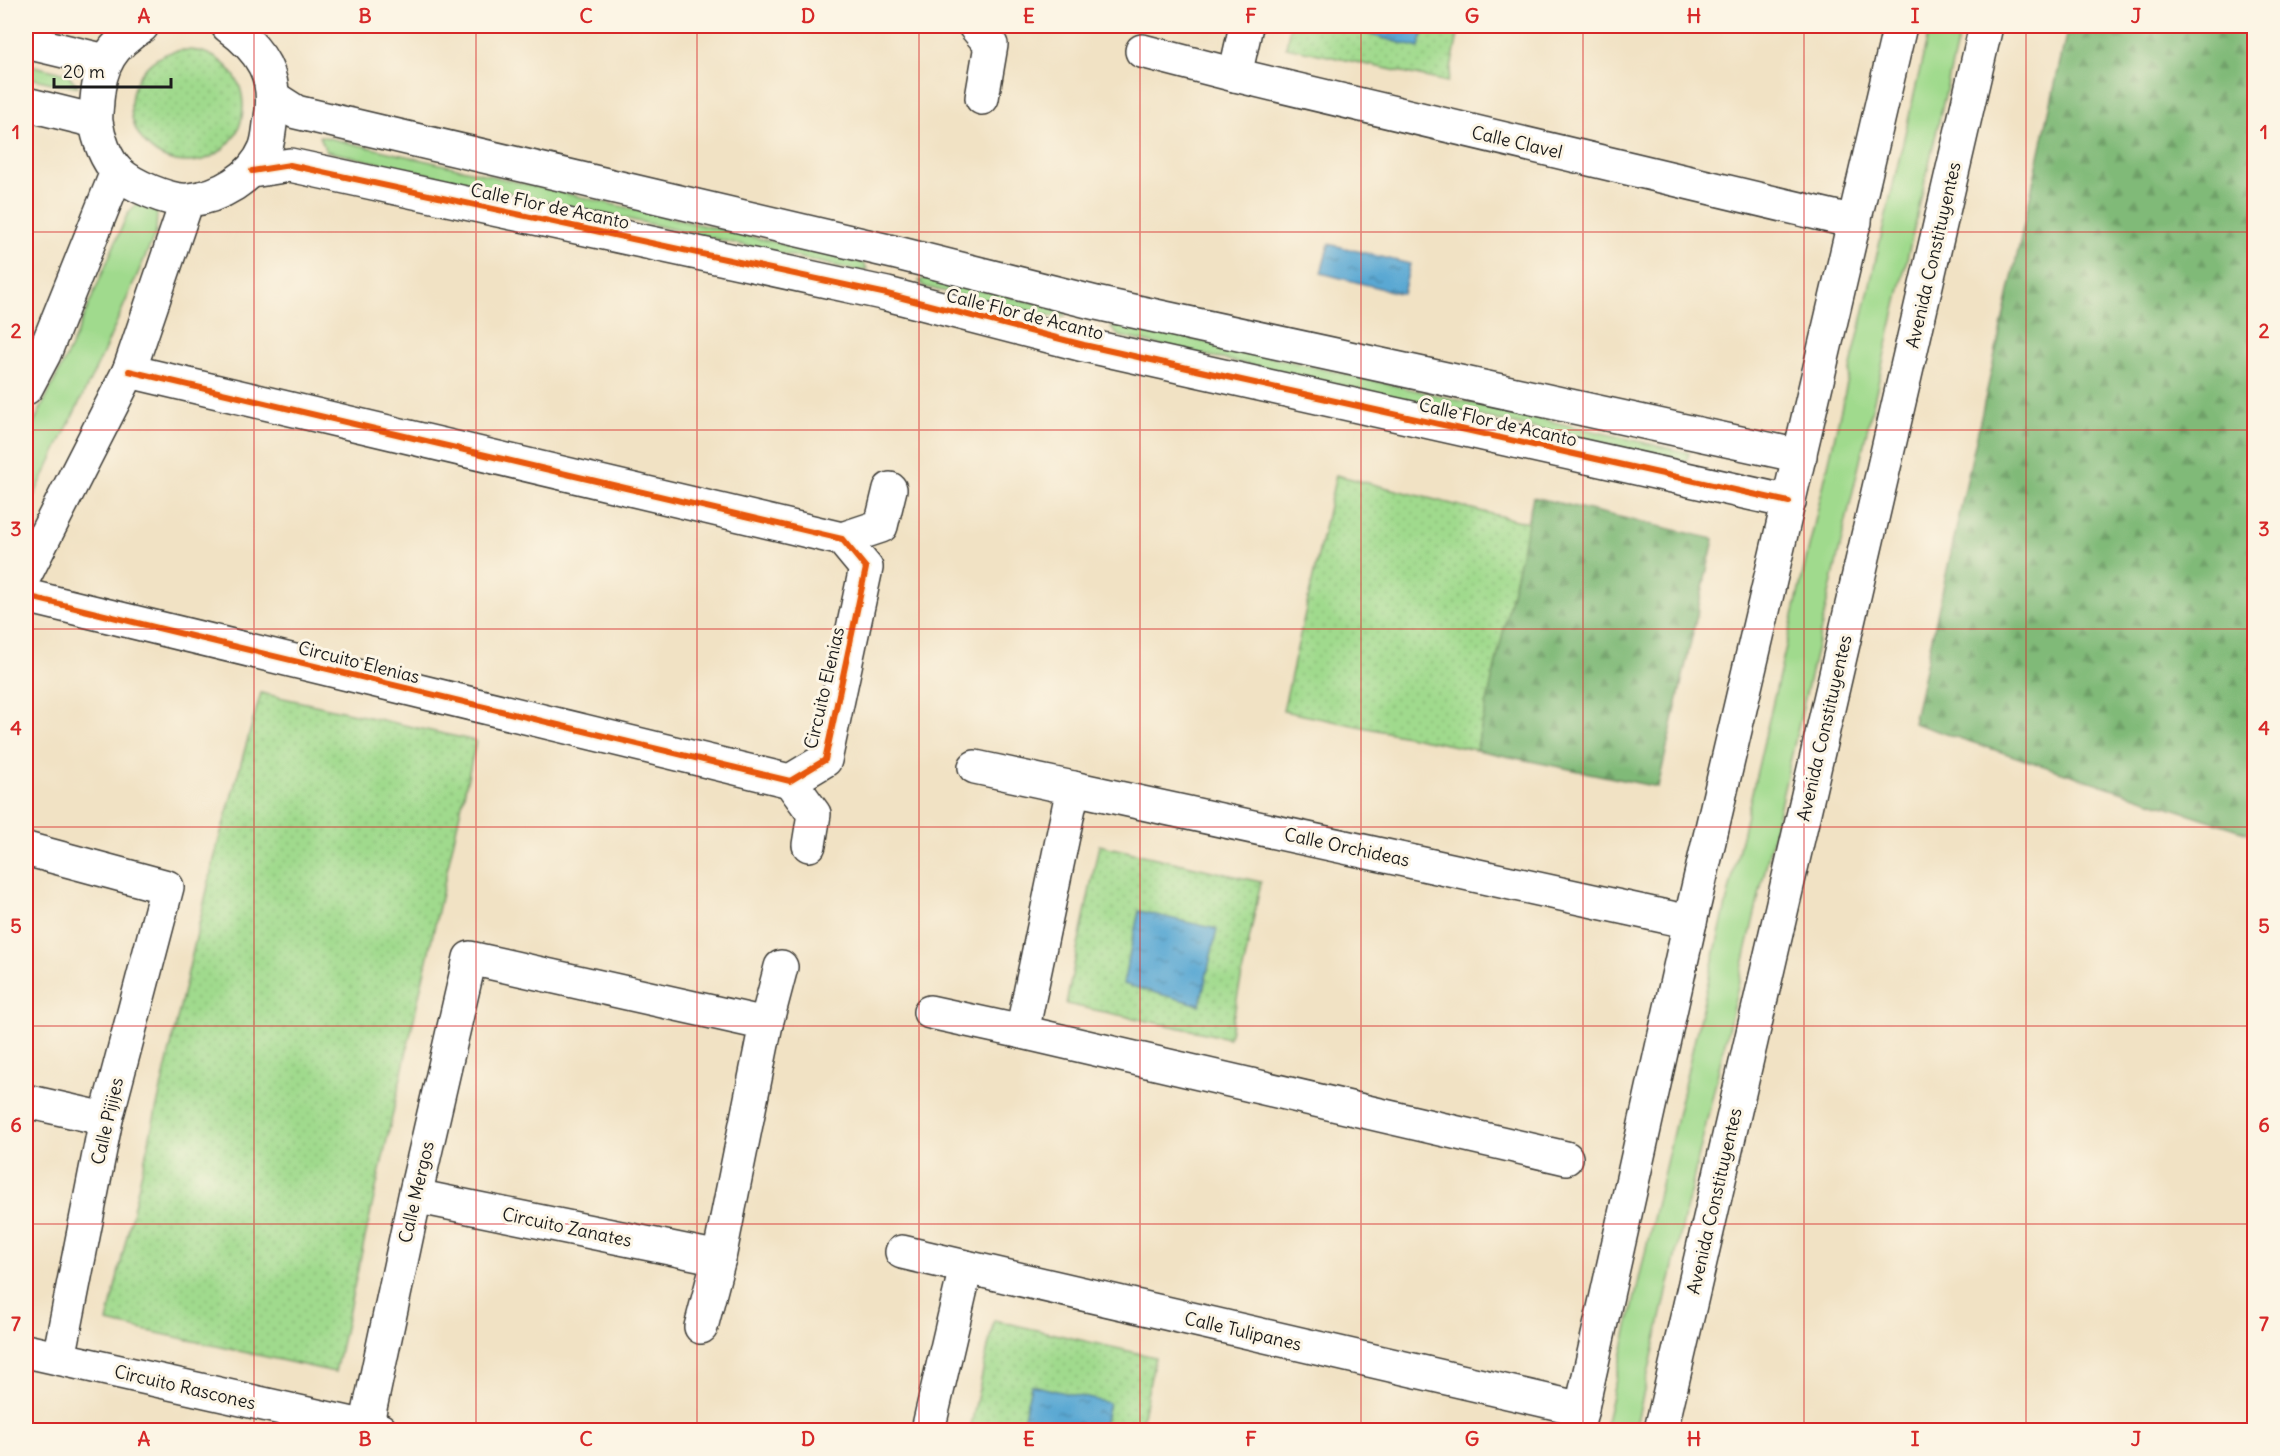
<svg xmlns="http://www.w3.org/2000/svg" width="2280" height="1456" font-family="Delius,sans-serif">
<defs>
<pattern id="forest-firs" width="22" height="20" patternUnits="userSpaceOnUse" patternTransform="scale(1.5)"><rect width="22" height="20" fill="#80ba78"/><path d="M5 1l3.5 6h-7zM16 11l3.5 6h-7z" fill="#6e9f67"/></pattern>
<pattern id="park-dots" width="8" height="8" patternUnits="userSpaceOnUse" patternTransform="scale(1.5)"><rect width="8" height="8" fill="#a0da8d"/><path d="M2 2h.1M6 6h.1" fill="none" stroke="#89ba79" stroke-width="1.8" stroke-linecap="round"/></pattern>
<pattern id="water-ripples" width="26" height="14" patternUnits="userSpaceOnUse" patternTransform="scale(1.5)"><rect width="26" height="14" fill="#5aa8d3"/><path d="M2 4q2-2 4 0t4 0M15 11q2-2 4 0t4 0" fill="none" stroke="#4a88aa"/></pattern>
</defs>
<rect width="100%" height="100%" fill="#fcf5e5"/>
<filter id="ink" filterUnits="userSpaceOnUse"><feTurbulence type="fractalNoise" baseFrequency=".0167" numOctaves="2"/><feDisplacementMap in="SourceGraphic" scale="12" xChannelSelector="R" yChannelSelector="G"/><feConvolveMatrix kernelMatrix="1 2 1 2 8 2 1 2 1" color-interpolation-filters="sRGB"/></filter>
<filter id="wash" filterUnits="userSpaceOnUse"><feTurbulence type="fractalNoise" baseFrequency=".008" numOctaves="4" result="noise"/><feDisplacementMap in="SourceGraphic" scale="24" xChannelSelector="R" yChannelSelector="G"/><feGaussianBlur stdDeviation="1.35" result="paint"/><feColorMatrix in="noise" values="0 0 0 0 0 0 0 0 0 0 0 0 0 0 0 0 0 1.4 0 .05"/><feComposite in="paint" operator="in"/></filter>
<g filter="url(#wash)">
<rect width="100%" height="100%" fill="#f1e2c4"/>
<g fill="#a0da8d" stroke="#5e7b54" stroke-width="1.5">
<polygon points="1930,26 1961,26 1635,1430 1604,1430"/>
<polygon points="26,64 67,74 78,86 60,85 26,77"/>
<polygon points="320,136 864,263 867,269 858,271 326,151"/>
<polygon points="137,203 157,212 156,232 101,358 26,512 26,439 71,347 127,215"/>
<polygon points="929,277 1064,310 1066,315 1059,318 925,287 919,281"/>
<polygon points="1122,323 1689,453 1686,462 1119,336 1111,328"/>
</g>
<g fill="url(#forest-firs)" stroke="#4e6b4a" stroke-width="1.5">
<polygon points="2068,26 2254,26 2254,835 1913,723"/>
<polygon points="1533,497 1714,539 1658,787 1476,750"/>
</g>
<g fill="url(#park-dots)" stroke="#5e7b54" stroke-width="1.5">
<polygon points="1290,26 1460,26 1448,82 1286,47"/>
<circle cx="187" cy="106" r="56"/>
<polygon points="1336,475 1528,523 1476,750 1283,711"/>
<polygon points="261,693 476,741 335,1372 107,1322 217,847"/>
<polygon points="1099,845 1261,882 1229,1038 1066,1004"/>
<polygon points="994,1320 1155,1357 1140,1430 970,1430"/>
</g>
<g fill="url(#water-ripples)" stroke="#3b6278" stroke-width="1.5">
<polygon points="1343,26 1425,26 1419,48 1342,27"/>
<polygon points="1329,244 1410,264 1403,294 1321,273"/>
<polygon points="1139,911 1217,929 1200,1005 1123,984"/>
<polygon points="1031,1385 1109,1403 1103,1430 1021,1430"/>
</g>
</g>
<g filter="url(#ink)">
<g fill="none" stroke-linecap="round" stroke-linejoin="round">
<defs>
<g id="street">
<polyline points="975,26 991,45 982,98"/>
<polyline points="1246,26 1235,75 1855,222"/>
<polyline points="26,42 106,61"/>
<polyline points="1142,51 1235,75"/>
<polyline points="274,98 296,112 897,253 1096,303 1800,456"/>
<polyline points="26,104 95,121"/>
<polyline points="252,171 290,165 887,294 1084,345 1789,502"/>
<polyline points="842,539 881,526 890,489"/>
<polyline points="26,596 790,781 825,760 866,568 842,539 129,371"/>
<polyline points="975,767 1073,788"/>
<polyline points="790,781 814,814 809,845"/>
<polyline points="26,849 167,887 106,1119 59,1358"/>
<polyline points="930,1012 1022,1032"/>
<polyline points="766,1024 781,967"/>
<polyline points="26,1101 106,1119"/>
<polyline points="1566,1158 1022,1032 1073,788 1690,922"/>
<polyline points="902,1252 966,1267"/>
<polyline points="701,1327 719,1258"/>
<polyline points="26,1351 380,1430"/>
<polyline points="366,1427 415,1196 470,958 766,1024 719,1258 415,1196"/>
<polyline points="928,1430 966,1267 1582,1409"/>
</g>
<g id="secondary">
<path d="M142,26C112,45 100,63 97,100C97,107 95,115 96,122C98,138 106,160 118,172C131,185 170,202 189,200C219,197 253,178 265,149C269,140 269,128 271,118C278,76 261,50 228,26"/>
<polyline points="26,388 44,354 117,172"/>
<polyline points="26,573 129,371 187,201"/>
<polyline points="1577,1430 1690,922 1900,26"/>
<polyline points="1661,1430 1986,26"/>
</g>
</defs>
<use href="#street" stroke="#3c3a35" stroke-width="36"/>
<use href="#secondary" stroke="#3c3a35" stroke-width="36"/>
<use href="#street" stroke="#fff" stroke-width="33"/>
<use href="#secondary" stroke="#fff" stroke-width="33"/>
<defs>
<g id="cycleway">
<polyline points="252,171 290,165 887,294 1084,345 1789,502"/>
<polyline points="26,596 790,781 825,760 866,568 842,539 129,371"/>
</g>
</defs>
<use href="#cycleway" stroke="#fcf5e5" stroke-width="10"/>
<use href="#cycleway" stroke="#e8590c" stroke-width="6"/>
</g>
</g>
<path fill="none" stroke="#d62828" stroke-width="1.5" stroke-opacity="0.55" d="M254,26V1430M476,26V1430M697,26V1430M919,26V1430M1140,26V1430M1361,26V1430M1583,26V1430M1804,26V1430M2026,26V1430M26,232H2254M26,430H2254M26,629H2254M26,827H2254M26,1026H2254M26,1224H2254"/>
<g text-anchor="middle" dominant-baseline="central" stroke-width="6" stroke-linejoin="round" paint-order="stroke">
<g font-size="18" fill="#1c1c1c" stroke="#fcf5e5">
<text transform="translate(1517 142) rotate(13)">Calle Clavel</text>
<text transform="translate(550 206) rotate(12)">Calle Flor de Acanto</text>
<text transform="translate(1933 255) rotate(-77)">Avenida Constituyentes</text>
<text transform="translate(1025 314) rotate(14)">Calle Flor de Acanto</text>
<text transform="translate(1498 422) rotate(13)">Calle Flor de Acanto</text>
<text transform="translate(359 662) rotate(14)">Circuito Elenias</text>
<text transform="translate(824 688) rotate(-77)">Circuito Elenias</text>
<text transform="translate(1824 728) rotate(-77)">Avenida Constituyentes</text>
<text transform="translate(1347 847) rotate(12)">Calle Orchideas</text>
<text transform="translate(107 1121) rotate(-77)">Calle Pijijes</text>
<text transform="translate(416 1192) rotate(-77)">Calle Mergos</text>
<text transform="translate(1714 1201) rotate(-77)">Avenida Constituyentes</text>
<text transform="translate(567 1227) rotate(12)">Circuito Zanates</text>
<text transform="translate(1243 1331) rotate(13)">Calle Tulipanes</text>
<text transform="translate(185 1387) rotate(13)">Circuito Rascones</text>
</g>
</g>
<rect width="2280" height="1456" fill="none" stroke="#fcf5e5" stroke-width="66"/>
<path d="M54 78v9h117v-9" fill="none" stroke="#1c1c1c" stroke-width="3"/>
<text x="63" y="78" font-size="18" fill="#1c1c1c" stroke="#fcf5e5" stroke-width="4.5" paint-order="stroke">20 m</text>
<rect x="33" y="33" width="2214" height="1390" fill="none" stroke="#d62828" stroke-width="2"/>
<g font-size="20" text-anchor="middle" font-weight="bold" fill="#d62828">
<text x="144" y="23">A</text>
<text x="365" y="23">B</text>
<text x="586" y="23">C</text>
<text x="808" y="23">D</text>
<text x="1029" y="23">E</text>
<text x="1251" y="23">F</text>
<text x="1472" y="23">G</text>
<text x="1694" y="23">H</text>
<text x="1915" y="23">I</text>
<text x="2136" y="23">J</text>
<text x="16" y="139">1</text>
<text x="2264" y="139">1</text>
<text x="16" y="338">2</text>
<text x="2264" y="338">2</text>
<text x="16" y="536">3</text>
<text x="2264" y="536">3</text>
<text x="16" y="735">4</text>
<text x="2264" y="735">4</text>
<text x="16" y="933">5</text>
<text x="2264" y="933">5</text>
<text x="16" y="1132">6</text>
<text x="2264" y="1132">6</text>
<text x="16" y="1331">7</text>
<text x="2264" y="1331">7</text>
<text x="144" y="1446">A</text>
<text x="365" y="1446">B</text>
<text x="586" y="1446">C</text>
<text x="808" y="1446">D</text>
<text x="1029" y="1446">E</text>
<text x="1251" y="1446">F</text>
<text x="1472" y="1446">G</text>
<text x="1694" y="1446">H</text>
<text x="1915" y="1446">I</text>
<text x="2136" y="1446">J</text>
</g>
</svg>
